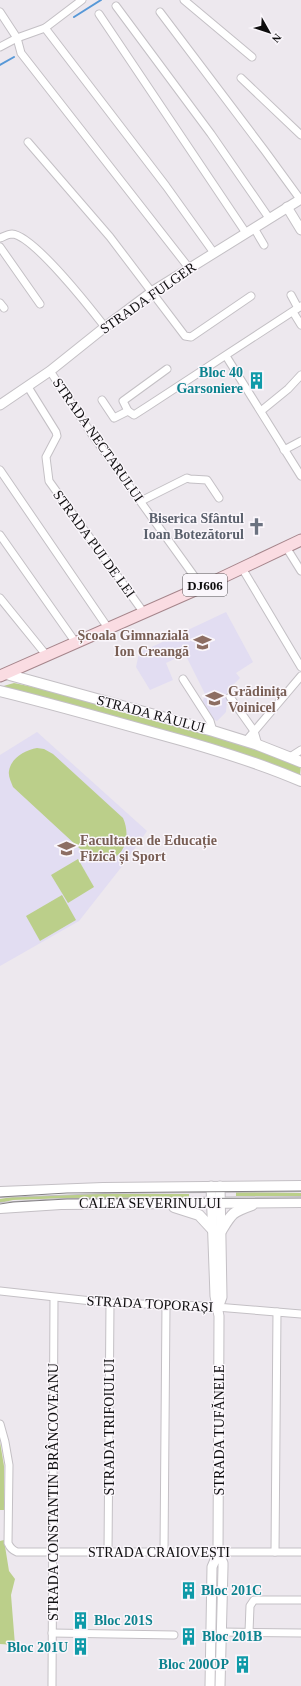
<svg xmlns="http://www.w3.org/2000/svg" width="301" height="1686" font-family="Georgia,serif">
<rect width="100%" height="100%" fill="#ede8ee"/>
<g fill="#e2ddf2">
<polygon points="226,612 253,662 236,673 240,678 228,690 226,712 217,721 213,719 202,704 205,694 185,654 166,663 173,680 150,690 136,667 139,653"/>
<polygon points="37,732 147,831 123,865 79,921 0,966 0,755"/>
</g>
<g fill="#bbcf8a">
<path d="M14,683C112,703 207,732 301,764L300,775L207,743L0,687Z"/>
<path d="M37,748L44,749L53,754L123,818C134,843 118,869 90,858L13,787C11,782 8,776 9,771C11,758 25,750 37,748Z"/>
<polygon points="78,859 94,887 68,903 51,875"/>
<polygon points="62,895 76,920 40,941 26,916"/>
<polygon points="236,1192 301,1193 301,1196 236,1196"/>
<polygon points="67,1194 189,1194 189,1198 67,1198 13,1200 0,1203 0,1199 12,1197"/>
<polygon points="0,1442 4,1466 4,1510 0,1510"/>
<polygon points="4,1540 9,1571 15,1579 11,1595 15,1645 0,1644 0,1541"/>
</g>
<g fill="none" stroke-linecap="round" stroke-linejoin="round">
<g stroke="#5798d7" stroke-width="2">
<polyline points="74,17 101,0"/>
<polyline points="0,65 14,57"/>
</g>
<defs>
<g id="minor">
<polyline points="184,0 252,57"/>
<polyline points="116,6 211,134 269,218"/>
<polyline points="0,12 17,38 21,53 189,268"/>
<polyline points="160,12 265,151 300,199"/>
<polyline points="99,14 246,233"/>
<polyline points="45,28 166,186 214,253"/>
<polyline points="0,47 17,38 45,28 82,0"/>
<polyline points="241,78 301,135"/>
<polyline points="28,142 110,237 185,336 191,337 251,296"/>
<polyline points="254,228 264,245"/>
<path d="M0,238C3,237 8,234 12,234C33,235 91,309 105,327"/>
<polyline points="0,247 40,304"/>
<polyline points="291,295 298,308"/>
<polyline points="0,303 4,308"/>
<polyline points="293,312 301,325"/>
<polyline points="226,356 301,476"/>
<polyline points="167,369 123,401 128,411 134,415 148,406 301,306"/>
<polyline points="50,371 91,433 202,587"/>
<polyline points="28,387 56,432 57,436 46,457 49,481 144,613"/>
<polyline points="102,400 114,418 128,411"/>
<polyline points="261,411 288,389 301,375"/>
<polyline points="284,450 301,441"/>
<polyline points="0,470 108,628"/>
<polyline points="141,501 187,478 190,479 207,480 219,498"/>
<polyline points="0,535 76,643"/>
<polyline points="286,547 301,571"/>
<polyline points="242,568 301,667"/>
<polyline points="0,598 47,656"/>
<polyline points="183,679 210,721 213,731"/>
<polyline points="230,697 254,731 258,745"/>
<polyline points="246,741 301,676"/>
<polyline points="290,757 301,750"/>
<polyline points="0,1291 110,1303 204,1306 301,1314"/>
<path d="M0,1424L5,1442L9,1465L8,1543C10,1548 12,1550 17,1552H301"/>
<polyline points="108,1552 110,1303"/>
<polyline points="164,1552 166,1304"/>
<polyline points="275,1552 277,1312"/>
<polyline points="221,1632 301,1633"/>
<polyline points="249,1632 250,1606 254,1600 301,1600"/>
<polyline points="52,1633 174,1635"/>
<polyline points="52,1686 54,1298"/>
</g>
<g id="tertiary">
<polyline points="287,207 301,230"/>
<polyline points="0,405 50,371 105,327 153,291 301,199"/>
<polyline points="211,1186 215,1296 219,1316 218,1553 223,1563 223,1567 220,1686"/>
<polyline points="218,1308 222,1297 220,1186"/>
<polyline points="210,1686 212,1567 218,1553"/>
</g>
<g id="secondary">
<polyline points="6,674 213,731 258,745 301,762"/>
<path d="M0,691C53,704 106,719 159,734C207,747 255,761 301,781"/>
<polyline points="0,1192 103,1188 301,1186"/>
<polyline points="174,1207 199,1215 212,1229"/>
<polyline points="0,1208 61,1204 301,1202"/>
<path d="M221,1231C232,1213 232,1212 252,1205"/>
</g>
<polyline id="primary" points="0,676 202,587 301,540"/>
</defs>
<use href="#minor" stroke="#c4c0c5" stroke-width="9"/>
<use href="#tertiary" stroke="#c4c0c5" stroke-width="11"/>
<use href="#secondary" stroke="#c4c0c5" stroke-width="12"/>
<use href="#primary" stroke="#a5858b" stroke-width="13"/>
<use href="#minor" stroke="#fff" stroke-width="7"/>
<use href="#tertiary" stroke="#fff" stroke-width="9"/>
<use href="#secondary" stroke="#fff" stroke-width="10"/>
<use href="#primary" stroke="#fadce2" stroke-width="11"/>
<g stroke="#827f83" stroke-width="1">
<polyline points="0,1197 67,1193 301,1191"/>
<polyline points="0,1204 13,1202 67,1199 301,1198"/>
</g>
</g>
<defs>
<symbol id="building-bare" viewBox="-9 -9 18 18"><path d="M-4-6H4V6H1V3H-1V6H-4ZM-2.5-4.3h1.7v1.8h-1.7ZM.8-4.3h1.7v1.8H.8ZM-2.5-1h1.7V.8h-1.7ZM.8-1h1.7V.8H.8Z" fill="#0f9aa8" stroke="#faf6fb" stroke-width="2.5" paint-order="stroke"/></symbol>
<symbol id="church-bare" viewBox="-9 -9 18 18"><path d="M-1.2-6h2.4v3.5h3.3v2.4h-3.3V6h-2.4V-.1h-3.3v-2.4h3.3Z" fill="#6b7280" stroke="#faf6fb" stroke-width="2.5" paint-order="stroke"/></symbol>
<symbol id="school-bare" viewBox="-9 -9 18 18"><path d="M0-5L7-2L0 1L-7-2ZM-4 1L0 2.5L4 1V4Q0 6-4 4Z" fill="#8d6e63" stroke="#faf6fb" stroke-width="2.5" paint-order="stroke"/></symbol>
<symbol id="university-bare" viewBox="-9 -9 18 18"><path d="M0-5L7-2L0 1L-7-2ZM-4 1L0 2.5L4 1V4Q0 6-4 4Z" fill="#8d6e63" stroke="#faf6fb" stroke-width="2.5" paint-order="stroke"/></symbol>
</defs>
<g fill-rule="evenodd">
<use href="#building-bare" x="244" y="368" width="25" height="25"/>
<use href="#church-bare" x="244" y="514" width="25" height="25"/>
<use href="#school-bare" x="190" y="630" width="25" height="25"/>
<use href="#school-bare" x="202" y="686" width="25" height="25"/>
<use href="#university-bare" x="54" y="836" width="25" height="25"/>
<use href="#building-bare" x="176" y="1578" width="25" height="25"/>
<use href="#building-bare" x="68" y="1608" width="25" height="25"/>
<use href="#building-bare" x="176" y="1624" width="25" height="25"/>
<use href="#building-bare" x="68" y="1634" width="25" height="25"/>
<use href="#building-bare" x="230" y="1652" width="25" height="25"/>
</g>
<g text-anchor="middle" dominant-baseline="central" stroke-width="3" stroke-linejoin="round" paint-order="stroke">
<rect fill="#faf6fb" stroke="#555355" stroke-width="1" x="183" y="574" width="44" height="22" rx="3"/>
<g font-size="13" font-weight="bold" fill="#0e0d0e">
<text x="205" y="585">DJ606</text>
</g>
<g font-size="14" fill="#0e0d0e" stroke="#faf6fb">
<text transform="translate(148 298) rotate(-35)">STRADA FULGER</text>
<text transform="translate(98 440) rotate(55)">STRADA NECTARULUI</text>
<text transform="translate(94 544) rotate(54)">STRADA PUI DE LEI</text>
<text transform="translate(151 714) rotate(15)">STRADA RÂULUI</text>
<text x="150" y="1203">CALEA SEVERINULUI</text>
<text transform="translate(150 1304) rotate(3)">STRADA TOPORAȘI</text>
<text transform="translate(109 1427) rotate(-90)">STRADA TRIFOIULUI</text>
<text transform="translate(219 1430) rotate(-90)">STRADA TUFĂNELE</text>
<text transform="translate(53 1492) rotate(-90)">STRADA CONSTANTIN BRÂNCOVEANU</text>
<text x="159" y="1552">STRADA CRAIOVEȘTI</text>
</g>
<g font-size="14" font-weight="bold" fill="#0d838f" stroke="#faf6fb" text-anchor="end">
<text x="243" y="372">Bloc 40<tspan x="243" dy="16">Garsoniere</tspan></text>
<text x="201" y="1590" text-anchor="start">Bloc 201C</text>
<text x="94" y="1620" text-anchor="start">Bloc 201S</text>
<text x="202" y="1636" text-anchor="start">Bloc 201B</text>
<text x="68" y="1647">Bloc 201U</text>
<text x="229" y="1664">Bloc 200OP</text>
</g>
<g font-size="14" font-weight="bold" fill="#5b616d" stroke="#faf6fb" text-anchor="end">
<text x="244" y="518">Biserica Sfântul<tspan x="244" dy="16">Ioan Botezătorul</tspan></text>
</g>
<g font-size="14" font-weight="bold" fill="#785e54" stroke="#faf6fb" text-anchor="start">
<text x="189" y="635" text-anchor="end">Școala Gimnazială<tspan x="189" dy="16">Ion Creangă</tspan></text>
<text x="228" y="691">Grădinița<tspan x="228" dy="16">Voinicel</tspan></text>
<text x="80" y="840">Facultatea de Educație<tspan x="80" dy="16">Fizică și Sport</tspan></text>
</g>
</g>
<g transform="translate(269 32) rotate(129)" stroke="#faf6fb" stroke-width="3" paint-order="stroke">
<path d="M0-3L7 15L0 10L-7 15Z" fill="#0e0d0e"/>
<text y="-6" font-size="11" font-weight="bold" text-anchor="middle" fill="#0e0d0e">N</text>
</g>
</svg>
